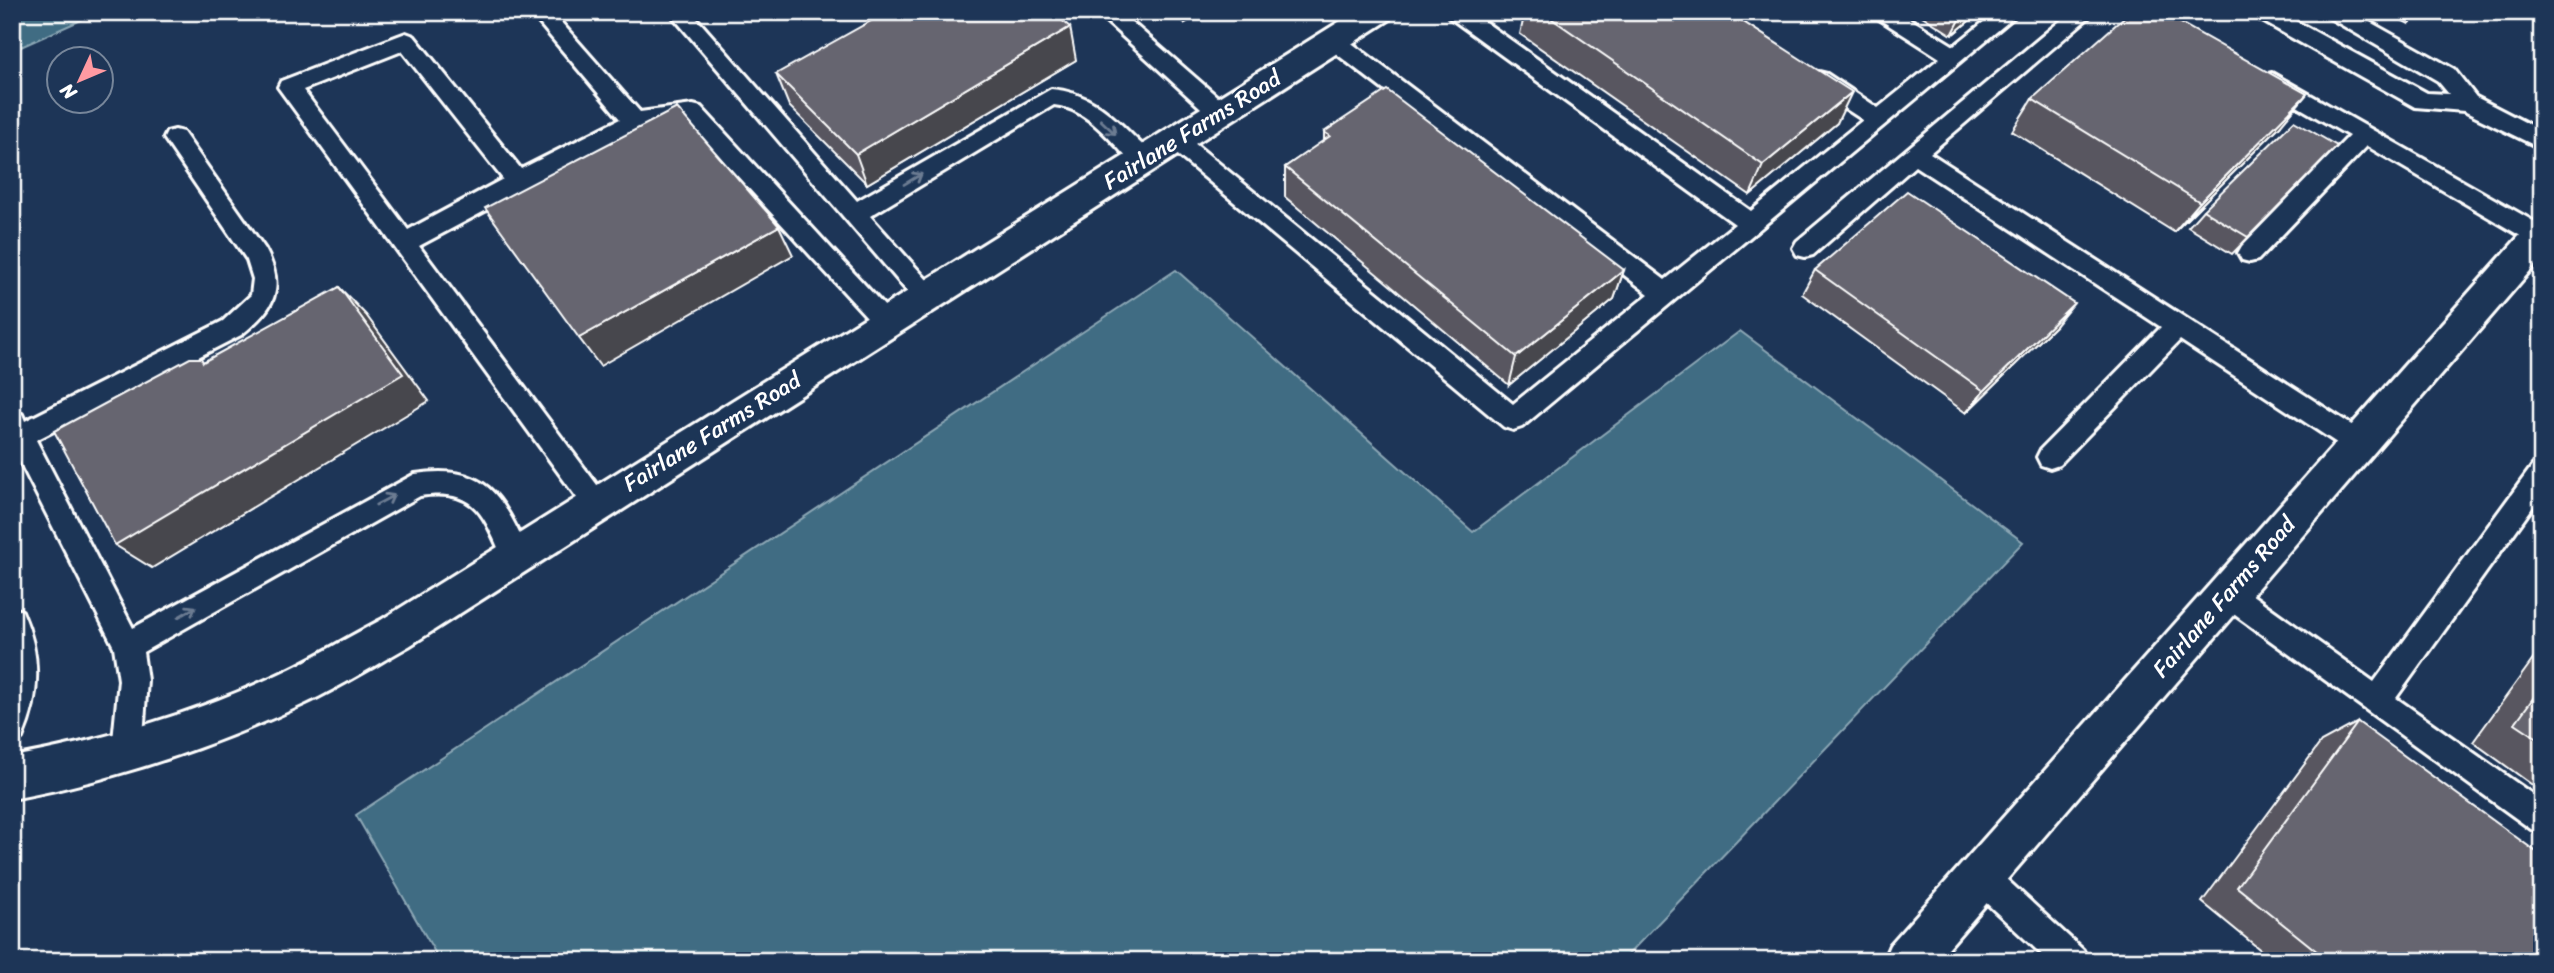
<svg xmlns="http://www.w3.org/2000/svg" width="2554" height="973" font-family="Sriracha,sans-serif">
<rect width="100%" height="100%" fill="#1d3557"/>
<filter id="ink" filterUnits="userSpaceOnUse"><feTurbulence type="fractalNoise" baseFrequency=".0143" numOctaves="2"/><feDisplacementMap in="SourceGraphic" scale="14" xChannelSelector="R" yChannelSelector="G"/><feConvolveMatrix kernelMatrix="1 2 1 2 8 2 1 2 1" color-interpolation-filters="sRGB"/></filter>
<g filter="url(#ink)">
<g fill="#3f6c83" stroke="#8ca7b5" stroke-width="2">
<polygon points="18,12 99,12 12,51 12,15"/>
<polygon points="1176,270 1473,532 1740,331 2023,542 1622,961 919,961 914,955 906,961 440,961 356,815"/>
</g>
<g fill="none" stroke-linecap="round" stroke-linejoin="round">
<defs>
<g id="service">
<path d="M530,12H552L640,112L693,105L701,107L899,322L896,329L887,332L878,329L688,122L639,129L419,246L606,497L610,505L606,513L597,517L588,513L278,87L281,81L398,36L406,33L414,36L521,169L620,119ZM402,51L503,179L408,230L303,90Z"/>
<path d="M669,12H691L857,201L1051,89C1086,92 1108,111 1132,135C1140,143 1149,150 1154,160L1151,166L1143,168L1135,166C1113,144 1088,108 1054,105L870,216L936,290L939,297L936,304L927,307L918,304Z"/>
<polygon points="1096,12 1120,12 1228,106 1231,112 1228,118 1220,120 1212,118"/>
<polygon points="1446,12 1471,12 1751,211 1863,120 1811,86 1808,80 1811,74 1819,72 1827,74 1878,108 1940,58 1876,17 1873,12 1899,12 1954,46 1996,12 2020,12 1522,427 1513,430 1504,427 1167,146 1164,140 1167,134 1175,132 1183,134 1513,404 1649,294 1325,45 1322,40 1325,35 1333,32 1341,35 1665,280 1735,224 1449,17"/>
<polygon points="2071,12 2095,12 1930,153 2367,435 2371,443 2367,451 2358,454 2349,451 2180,340 2059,465 2050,468 2041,465 2037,457 2041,449 2161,327 1915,166 1813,255 1805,257 1797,255 1793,248 1797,241"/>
<polygon points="2252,12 2279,12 2427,93 2449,94 2438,81 2328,17 2325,12 2352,12 2454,69 2476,97 2542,131 2542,149 2464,111 2415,107 2255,17"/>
<polygon points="2272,73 2542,226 2542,244 2531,242 2367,146 2258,260 2250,262 2242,260 2238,253 2242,246 2349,136 2264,87 2261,81 2264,75"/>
<path d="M175,130L183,132L265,249C287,290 273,309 241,335L36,440L133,628L415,474C488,463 502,497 530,556L526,565L516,568L506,565C484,518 479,487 420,496L143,652L147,680L142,751L137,761L127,765L117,761L112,751L119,680L114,647L12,446V412L22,414L25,421L223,321L251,295L253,279L247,260L164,138L167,132Z"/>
<polygon points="2542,462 2542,494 2396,698 2542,801 2542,834 2531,829 2217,602 2213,593 2217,584 2227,581 2237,584 2374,682 2533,465"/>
<path d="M12,607L22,611C41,654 41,694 22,738L12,742Z"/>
<polygon points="1980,861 1991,865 2083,950 2088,961 2049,961 1969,887 1965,876 1969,865"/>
</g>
<g id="minor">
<path d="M1355,12H1393L1389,20L409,646C375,665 342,686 306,703C213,747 114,780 12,799V757C103,740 193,714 277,675C313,659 346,638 381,620Z"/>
<polygon points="2542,220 2542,257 1937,961 1883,961 1890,945 2530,224"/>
</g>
</defs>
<use href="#service" stroke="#fff" stroke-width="6"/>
<use href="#minor" stroke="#fff" stroke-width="6"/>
<use href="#service" fill="#1d3557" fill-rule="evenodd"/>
<use href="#minor" fill="#1d3557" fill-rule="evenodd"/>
</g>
<g fill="#585760" stroke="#fff" stroke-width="2">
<polygon points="1171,12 1203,12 1185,23"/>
<polygon points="1525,12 1728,12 1837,123 1750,195 1520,34"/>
<polygon points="1916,12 1980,12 1952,35"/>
<polygon points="2386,12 2421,12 2409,24"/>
<polygon points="1076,60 867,184 789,106 776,74"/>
<polygon points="2032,99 2280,126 2174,232 2012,131"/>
<polygon points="1324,132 1624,270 1614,299 1509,385 1285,197 1285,167 1324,141"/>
<polygon points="2337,146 2232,254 2188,227 2203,210"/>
<polygon points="1815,270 2055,326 1966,413 1802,294"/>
<polygon points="2542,647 2542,792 2473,742"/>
<polygon points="2358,722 2542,961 2274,961 2202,902 2321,742"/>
</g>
<g fill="#47474e" stroke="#fff" stroke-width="2">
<polygon points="1184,12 1203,12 1185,23"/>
<polygon points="1967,12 1980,12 1952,35 1962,16"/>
<polygon points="1070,27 1076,60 867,184 856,154"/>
<polygon points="1852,92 1837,123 1750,195 1763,165"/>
<polygon points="2307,94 2280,126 2174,232 2200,202"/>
<polygon points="779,226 793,255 600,366 579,338"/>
<polygon points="1624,270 1614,299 1509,385 1516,357"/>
<polygon points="339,287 366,315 429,401 152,568 115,545"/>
<polygon points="2074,303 2055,326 1966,413 1984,391"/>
</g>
<g fill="#666570" stroke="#fff" stroke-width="2">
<polygon points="887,12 1052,12 1070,27 856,154 776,74"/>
<polygon points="1542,12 1728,12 1852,92 1763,165"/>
<polygon points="1956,12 1967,12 1962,16"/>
<polygon points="2130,12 2161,12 2307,94 2200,202 2032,99"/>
<polygon points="1387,90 1624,270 1516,357 1285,167 1330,136 1324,132"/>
<polygon points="677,108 779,226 579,338 485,208"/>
<polygon points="2294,121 2337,146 2248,237 2203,210"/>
<polygon points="1907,191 2074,303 1984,391 1815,270"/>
<polygon points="339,287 403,374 115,545 54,431 190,358 201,358 203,362"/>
<polygon points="2542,686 2542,741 2515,723"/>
<polygon points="2358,722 2542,856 2542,961 2329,961 2237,887"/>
</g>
<defs><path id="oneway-shaft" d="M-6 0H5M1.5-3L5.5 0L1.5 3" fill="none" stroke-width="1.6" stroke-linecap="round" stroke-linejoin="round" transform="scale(1.75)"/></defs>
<g stroke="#6c7c92">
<use href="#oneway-shaft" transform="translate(1108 127) rotate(43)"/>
<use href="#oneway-shaft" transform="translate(913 179) rotate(-31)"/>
<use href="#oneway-shaft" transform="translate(385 500) rotate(-28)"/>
<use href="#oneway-shaft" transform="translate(187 612) rotate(-30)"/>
</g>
</g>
<g text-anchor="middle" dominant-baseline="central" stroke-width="5" stroke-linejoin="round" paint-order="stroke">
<g font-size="23" fill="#fff" stroke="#1d3557">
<text transform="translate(1192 130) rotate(-32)">Fairlane Farms Road</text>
<text transform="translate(712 432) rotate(-32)">Fairlane Farms Road</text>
<text transform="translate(2224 597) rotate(-49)">Fairlane Farms Road</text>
</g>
</g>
<rect width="2554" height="973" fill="none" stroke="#1d3557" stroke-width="42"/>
<rect x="21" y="21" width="2512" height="931" fill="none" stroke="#fff" stroke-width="2.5" filter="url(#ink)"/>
<g transform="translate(80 80) rotate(226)"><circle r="33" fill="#1d3557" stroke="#77869a" stroke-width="2"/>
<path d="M0-5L12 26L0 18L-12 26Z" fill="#ff9aa2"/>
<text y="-10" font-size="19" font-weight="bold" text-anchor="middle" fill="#ffffff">N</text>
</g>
</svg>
